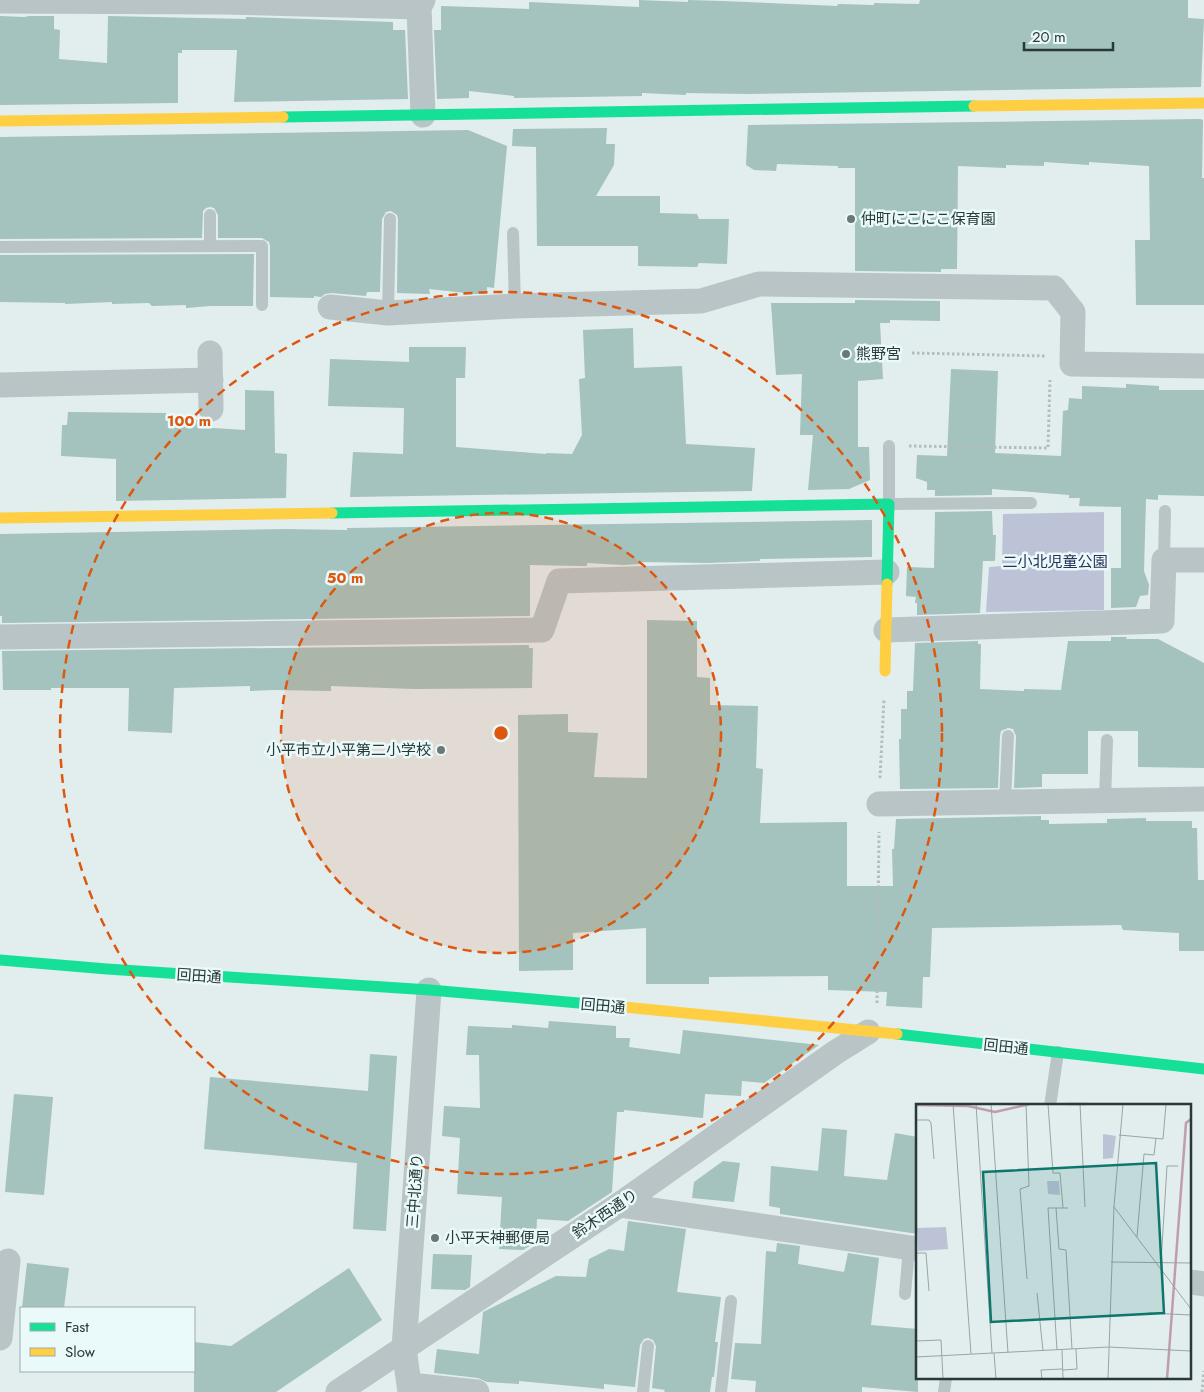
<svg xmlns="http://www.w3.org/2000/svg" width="1204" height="1392" font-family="Jost,'Noto Sans JP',sans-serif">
<rect width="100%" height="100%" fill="#e2edee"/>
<polygon fill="#bcc3d6" points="1104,512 1104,610 986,612 989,567 1002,566 1003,514"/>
<g fill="#a4c2be">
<polygon points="639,0 688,2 688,0 722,1 837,6 838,4 874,5 874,3 919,4 920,0 1188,0 1188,18 1204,19 1201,87 748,94 686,93 686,95 642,93 642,96 514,98 514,96 469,91 469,98 437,99 434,30 441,30 441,6 529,9 529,2 639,7"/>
<polygon points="0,16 24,17 29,16 54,16 54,29 60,30 59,59 107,63 108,16 246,19 246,17 393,22 393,30 405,30 408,99 234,102 237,50 182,50 182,53 178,53 178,103 0,105"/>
<polygon points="1200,119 1203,120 1202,178 1204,178 1204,305 1136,305 1135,240 1150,240 1149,166 1089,162 1089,165 1044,162 1044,166 1006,165 1006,168 958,166 957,269 941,269 941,272 855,271 855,168 838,168 838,166 777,164 776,171 754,170 746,165 748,125"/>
<polygon points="607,128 606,144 615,144 614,165 596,196 660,196 660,213 697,214 699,219 729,219 727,264 699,263 697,267 638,266 638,246 537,246 536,147 512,146 513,129"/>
<polygon points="468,130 507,146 494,288 487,287 487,293 475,294 429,289 430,294 397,293 398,219 397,215 391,211 386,212 382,219 380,292 367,292 366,296 331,293 325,294 321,297 314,296 314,298 270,297 270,246 269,242 262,238 218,238 218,215 214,208 210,207 206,208 203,211 202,238 0,239 0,137"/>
<polygon points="254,254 253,306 210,306 186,308 186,305 152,306 149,303 112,304 112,302 65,304 65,303 0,302 0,255"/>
<polygon points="855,300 940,301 940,321 890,320 890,323 880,323 883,379 858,381 858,447 869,447 870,480 849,489 808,490 813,435 800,435 802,374 776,375 771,303 855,303"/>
<polygon points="633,328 634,368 682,366 686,444 755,448 752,491 350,497 353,452 403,454 404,408 328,406 330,359 409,362 409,347 466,347 465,378 456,378 456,447 546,454 546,453 572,454 582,435 579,379 585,378 583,330"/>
<polygon points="951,369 998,371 995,453 1061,456 1063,411 1068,410 1069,398 1082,399 1082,386 1126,388 1126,384 1159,386 1159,390 1204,390 1204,496 1158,495 1158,500 1146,499 1144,571 1149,585 1148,595 1140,596 1136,607 1111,608 1111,568 1121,568 1121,507 1079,506 1080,498 1069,498 1069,495 992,489 992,495 935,496 935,490 927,490 927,482 916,478 917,455 947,456"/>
<polygon points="245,390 274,391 275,453 287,454 286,498 116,501 116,459 61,456 62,425 67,425 68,412 166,413 166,418 198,420 198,427 245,430"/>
<polygon points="992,511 993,535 996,535 995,561 983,561 980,613 917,615 917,603 915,603 916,597 906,596 907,567 934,568 935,512"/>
<polygon points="872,520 872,557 760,559 760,561 708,563 640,562 640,564 623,565 587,563 587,566 579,566 530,565 530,616 2,623 2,616 0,616 0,534 285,529 347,530 347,528"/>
<polygon points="647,620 697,621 697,677 710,678 710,705 758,706 756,768 763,769 760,823 847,822 847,886 893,886 892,849 894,849 896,819 1041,816 1041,820 1049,820 1049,824 1107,823 1107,819 1146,818 1146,821 1192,821 1192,828 1197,828 1198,880 1204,880 1204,951 1179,951 1179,933 1123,930 1121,925 932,928 930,977 923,977 922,1008 886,1006 887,992 828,990 828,976 709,977 709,984 646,984 646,928 573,933 573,970 519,971 518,715 568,714 568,732 598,733 594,777 647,778"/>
<polygon points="1111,637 1127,637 1126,639 1158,639 1204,663 1204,768 1138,767 1138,731 1088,731 1088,774 1042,774 1042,787 1014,788 1016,736 1013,729 1008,728 1001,731 1000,736 998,788 900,789 899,739 901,739 901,709 907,709 907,691 913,691 915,643 978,641 978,644 981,644 980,689 1024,691 1024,689 1061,690 1068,641 1111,641"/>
<polygon points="529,645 529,648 533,648 532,688 414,689 331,686 331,691 274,690 250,691 250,686 174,688 172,733 128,731 129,688 51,688 51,690 3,690 2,651"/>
<polygon points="549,1021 616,1026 616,1038 630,1038 629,1047 680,1054 683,1030 819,1045 764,1083 742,1081 741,1096 705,1094 703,1118 624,1110 624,1112 617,1112 612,1192 568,1221 537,1219 536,1242 523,1250 499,1249 502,1197 457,1194 460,1138 442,1136 444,1106 480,1108 479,1055 466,1055 468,1026 512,1028 512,1025 548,1028"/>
<polygon points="370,1054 397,1056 386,1231 353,1229 357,1163 204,1149 210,1077 368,1091"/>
<polygon points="14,1094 53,1097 44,1195 5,1192"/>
<polygon points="822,1128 847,1130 844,1176 887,1180 895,1133 918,1137 918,1234 780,1214 780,1208 769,1206 771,1166 818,1171"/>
<polygon points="723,1161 740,1163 734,1202 692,1198 694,1182"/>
<polygon points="628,1221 686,1229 677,1292 721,1297 715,1342 718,1342 714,1377 712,1377 710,1392 664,1392 665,1390 652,1388 656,1346 653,1340 648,1338 644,1339 640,1345 635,1387 604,1384 604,1389 519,1381 519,1384 487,1382 478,1378 434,1373 437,1349 479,1354 483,1312 489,1309 556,1276 586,1277 589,1259 609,1249 624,1251"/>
<polygon points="777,1243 800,1246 798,1264 844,1272 848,1253 879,1258 871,1325 918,1329 918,1392 862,1387 862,1392 755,1392 756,1381 731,1379 735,1343 761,1344 766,1251 776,1252"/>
<polygon points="433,1254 472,1255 470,1287 465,1290 431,1289"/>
<polygon points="27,1263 69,1268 64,1308 22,1308"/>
<polygon points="349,1268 382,1320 276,1392 194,1392 194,1342 231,1346"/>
</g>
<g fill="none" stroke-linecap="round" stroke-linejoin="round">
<g stroke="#b2bebe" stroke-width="3" stroke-dasharray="2.5 2.5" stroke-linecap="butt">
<polyline points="912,353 1046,356"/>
<polyline points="909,446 1048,448 1050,380"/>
<polyline points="880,778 884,699"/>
<polyline points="877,1003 879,832"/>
<polyline points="1202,1392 1204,1371"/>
</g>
<g stroke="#b8c4c5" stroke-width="12">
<polyline points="513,233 515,306"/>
<polyline points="210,246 210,215"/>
<polyline points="0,247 262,246 262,305"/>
<polyline points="388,313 390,219"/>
<polyline points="889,446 889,504 1031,503"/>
<polyline points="1164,560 1165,511"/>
<polyline points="1105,801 1107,740"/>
<polyline points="1005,802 1008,736"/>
<polyline points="1050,1106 1058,1052"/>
<polyline points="905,1294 909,1248"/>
<polyline points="643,1392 648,1346"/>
<polyline points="721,1392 731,1301"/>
<polyline points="944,1392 946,1378"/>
</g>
<g stroke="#b8c4c5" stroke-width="25">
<polyline points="0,1 223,2 419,7 423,0"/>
<polyline points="419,7 423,115"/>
<polyline points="330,307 388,313 515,306 701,301 759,284 1054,288 1073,312 1072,364 1204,366"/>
<polyline points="210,353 211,409"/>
<polyline points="0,385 211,380"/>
<polyline points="886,630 1162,621 1164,560 1204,560"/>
<polyline points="0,637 542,630 559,581 887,572"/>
<polyline points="879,804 1204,799"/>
<polyline points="619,1205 918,1249"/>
<polyline points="1190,1282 1204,1284"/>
<polyline points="0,1338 8,1261"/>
<polyline points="410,1385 477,1392"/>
<polyline points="338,1392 619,1205 836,1052 868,1032"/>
<polyline points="410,1392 404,1348 429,990"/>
</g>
<g stroke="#16e098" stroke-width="11">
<polyline points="283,117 974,106"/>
<polyline points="332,513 889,504 887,584"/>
<polyline points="0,960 107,969 430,990 624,1007"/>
<polyline points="897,1034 1204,1069"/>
</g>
<g stroke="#ffcf43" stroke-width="11">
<polyline points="974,106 1204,103"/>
<polyline points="0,121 283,117"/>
<polyline points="0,518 332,513"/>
<polyline points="885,671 887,584"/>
<polyline points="624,1007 897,1034"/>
</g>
</g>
<circle cx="501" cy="733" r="220" fill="#de570e" fill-opacity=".12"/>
<g fill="none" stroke="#de570e" stroke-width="2.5" stroke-dasharray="9 6">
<circle cx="501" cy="733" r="220"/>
<circle cx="501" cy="733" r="441"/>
</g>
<g fill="#6a7877" stroke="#eaf9fa" stroke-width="2">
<circle cx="851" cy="219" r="5"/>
<circle cx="846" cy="354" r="5"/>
<circle cx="441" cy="750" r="5"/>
<circle cx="435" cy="1238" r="5"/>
</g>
<g text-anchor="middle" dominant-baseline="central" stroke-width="5" stroke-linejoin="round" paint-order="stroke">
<g font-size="15" fill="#293937" stroke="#eaf9fa" text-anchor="start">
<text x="861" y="219">仲町にこにこ保育園</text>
<text x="856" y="354">熊野宮</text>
<text x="431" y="750" text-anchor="end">小平市立小平第二小学校</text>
<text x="445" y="1238">小平天神郵便局</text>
</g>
<g font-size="15" fill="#2c2f58" stroke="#eaf9fa">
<text x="1055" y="562">二小北児童公園</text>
</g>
<g font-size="15" fill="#293937" stroke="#eaf9fa">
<text transform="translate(199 976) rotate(4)">回田通</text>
<text transform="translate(603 1006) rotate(5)">回田通</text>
<text transform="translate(1006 1047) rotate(6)">回田通</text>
<text transform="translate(415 1191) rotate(-86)">三中北通り</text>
<text transform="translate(605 1214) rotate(-34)">鈴木西通り</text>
</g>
</g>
<g transform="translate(916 1104)">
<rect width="275" height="275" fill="#e2edee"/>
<path d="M187,30L200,32L197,54L187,55ZM131,77H143L144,91L132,90ZM30,123L32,145L2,147L1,124Z" fill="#bcc3d6"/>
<path fill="none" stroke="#c09dac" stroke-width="2.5" d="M151,0H171M0,1L52,2L79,8L114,0M251,275L270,19L275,15"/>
<path fill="none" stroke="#98a5a5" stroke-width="1" d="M37,0L55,250M60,0L76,249M75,0L92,249M110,0L113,82L104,85L111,175M132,0L137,69H144L147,104M164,0L169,103M0,16H13L15,19L18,55M203,31L247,35L250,0M198,103L275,205M140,104L143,145L150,146L156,245M221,133L228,50L238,51L240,34M0,149H10L13,187M195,158L275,159M245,158L251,62H262M121,189L127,247M232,209L275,211M0,237L25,236L27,275M141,246L132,104H152M146,246L147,275M78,249L80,275M0,253L193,243L275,247M147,266L161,265L160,245M126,275L125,266L146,265M192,275L198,102L207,0"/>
<path fill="#0f766e" fill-opacity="0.15" stroke="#0f766e" stroke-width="2.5" d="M240,59L248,209L75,218L67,68Z"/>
<rect width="275" height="275" fill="none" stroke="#293937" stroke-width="2.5"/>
</g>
<circle cx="501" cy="733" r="8" fill="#de570e" stroke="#eaf9fa" stroke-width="2.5"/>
<g font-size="15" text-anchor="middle" font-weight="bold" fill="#de570e" stroke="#eaf9fa" stroke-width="5" stroke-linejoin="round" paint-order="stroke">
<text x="189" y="426">100 m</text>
<text x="345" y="583">50 m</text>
</g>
<rect x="20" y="1307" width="175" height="65" fill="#eaf9fa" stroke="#9dacac"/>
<rect x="30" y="1323" width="25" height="8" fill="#16e098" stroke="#9dacac"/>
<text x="65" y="1332" font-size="15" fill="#293937">Fast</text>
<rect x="30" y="1348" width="25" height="8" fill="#ffcf43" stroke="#9dacac"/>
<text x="65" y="1357" font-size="15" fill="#293937">Slow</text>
<path d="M1024 42v8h89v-8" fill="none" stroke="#293937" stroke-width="2.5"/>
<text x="1032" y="42" font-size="15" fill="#293937" stroke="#eaf9fa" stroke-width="4" paint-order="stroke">20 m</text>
</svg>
